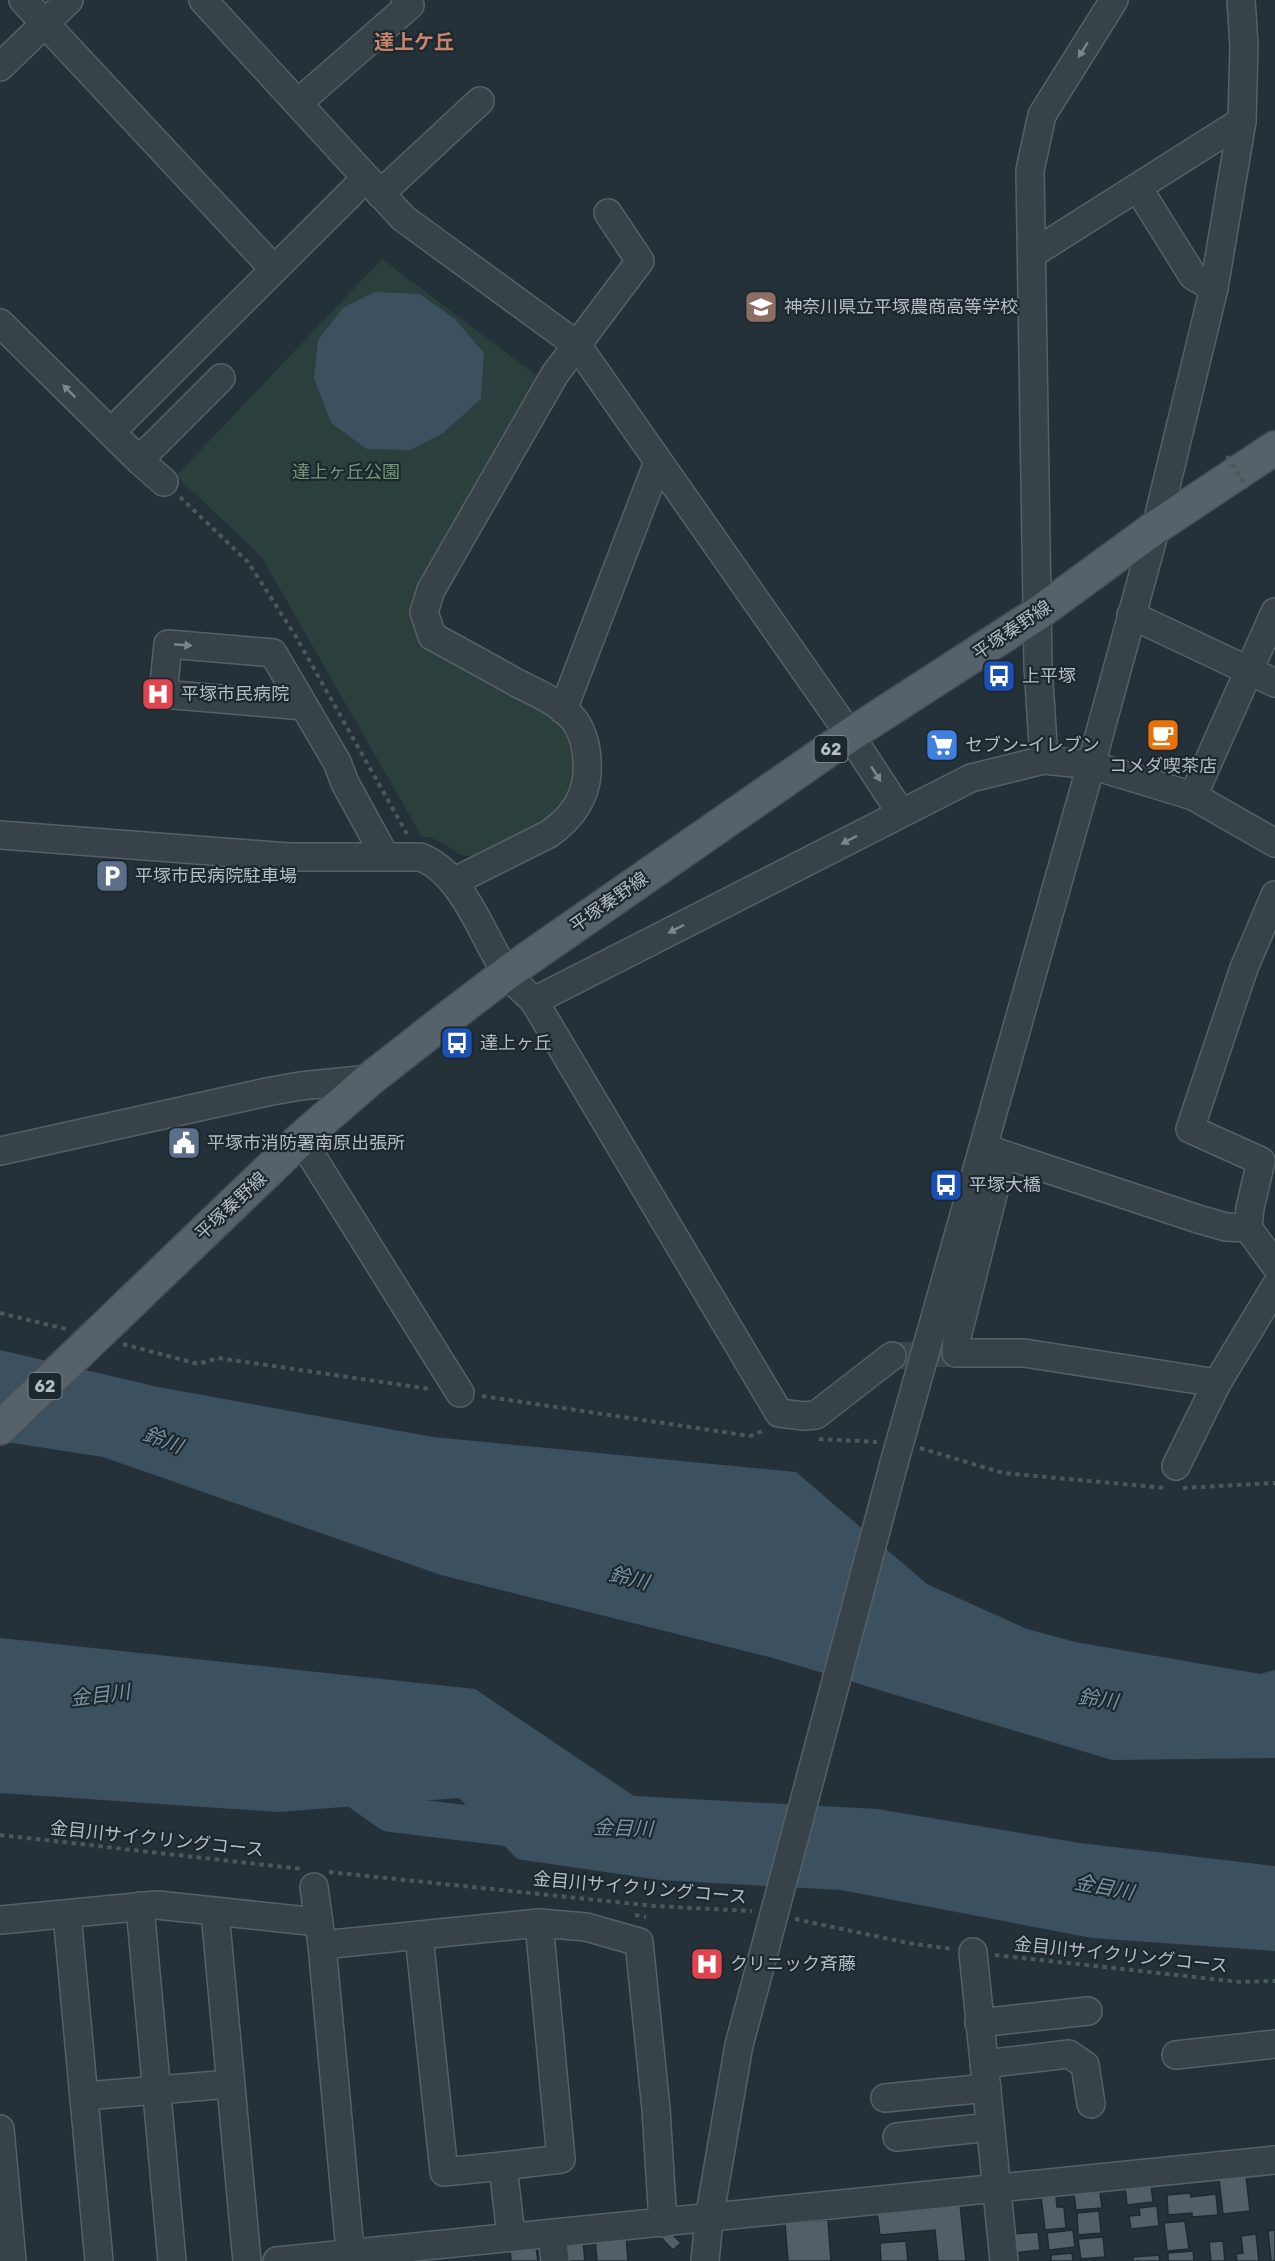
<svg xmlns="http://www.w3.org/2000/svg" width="1275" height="2261" font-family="Rubik,'Noto Sans JP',sans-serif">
<rect width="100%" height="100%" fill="#253139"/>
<path fill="#2b3f3c" d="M382,259L538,377L422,581L413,612L423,646L552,715C590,751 577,772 561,816L477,858L458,854L452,849L430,837H422L261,556L176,476Z"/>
<g fill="#3c5160">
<polygon points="375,292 420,294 456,320 484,353 481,399 443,433 410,450 367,449 331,423 314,378 318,340 343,308"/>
<polygon points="0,1350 158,1387 433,1437 796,1472 927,1584 1027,1629 1075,1642 1260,1674 1275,1670 1275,1758 1112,1760 773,1658 441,1575 103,1457 0,1441"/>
<polygon points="0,1638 475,1689 634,1796 877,1809 1080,1843 1275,1866 1275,1951 1092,1938 841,1890 660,1880 517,1859 459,1798 279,1812 0,1793"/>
</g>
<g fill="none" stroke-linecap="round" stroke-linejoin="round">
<polyline stroke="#3c5160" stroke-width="36" points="335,1775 390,1814 515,1829 534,1829"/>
</g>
<g fill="#525f68" stroke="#1f2930" stroke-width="1.5">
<polygon points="1246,2176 1250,2211 1223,2214 1219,2179"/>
<polygon points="1151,2184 1153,2202 1127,2205 1125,2187"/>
<polygon points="1100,2192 1102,2208 1076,2210 1074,2194"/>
<polygon points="1190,2193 1191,2197 1216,2194 1218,2215 1192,2217 1192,2213 1168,2215 1167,2195"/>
<polygon points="1056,2196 1057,2207 1064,2207 1066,2228 1045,2230 1041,2197"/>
<polygon points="960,2204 966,2261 938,2261 935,2230 880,2235 877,2212"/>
<polygon points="1157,2206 1159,2226 1131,2229 1129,2216 1140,2215 1139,2208"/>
<polygon points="1099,2211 1101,2233 1078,2235 1077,2213"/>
<polygon points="828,2220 831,2261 788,2261 785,2223"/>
<polygon points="1185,2221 1189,2249 1167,2251 1164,2223"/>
<polygon points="1073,2230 1075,2247 1049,2250 1047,2233"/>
<polygon points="1275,2230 1275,2261 1271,2261 1268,2231"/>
<polygon points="669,2231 681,2243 673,2250 662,2239"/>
<polygon points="1038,2232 1040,2250 1014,2253 1012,2234"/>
<polygon points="1256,2234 1259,2261 1237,2261 1236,2254 1243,2253 1241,2236"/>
<polygon points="626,2236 628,2261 597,2261 595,2239"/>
<polygon points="1103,2237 1105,2257 1081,2259 1078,2239"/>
<polygon points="583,2241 585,2261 563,2261 567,2243"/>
<polygon points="906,2241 908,2261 881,2261 880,2243"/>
<polygon points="1223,2241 1225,2261 1211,2261 1209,2242"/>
<polygon points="536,2248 538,2261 511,2261 510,2251"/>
<polygon points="1193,2251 1194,2261 1168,2261 1168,2253"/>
<polygon points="1072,2253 1073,2261 1051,2261 1051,2255"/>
<polygon points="1159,2255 1160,2261 1133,2261 1133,2257"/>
</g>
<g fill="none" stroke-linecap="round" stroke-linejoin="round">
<polyline stroke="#3a464e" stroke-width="27" stroke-dasharray="27 14" stroke-linecap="butt" points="892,1356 956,1353"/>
<defs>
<g id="minor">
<polyline points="23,0 273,268"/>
<polyline points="203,0 403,218 577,345 850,735 901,813"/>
<polyline points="0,67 69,0"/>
<polyline points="298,103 410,5 405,0"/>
<polyline points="1138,188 1193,276 1214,288"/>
<polyline points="380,194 480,101"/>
<polyline points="1032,254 1242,121"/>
<polyline points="0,323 139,460 164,482"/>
<polyline points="111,432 366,178"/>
<polyline points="139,460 221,378"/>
<polyline points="1131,615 1275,683"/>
<polyline points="303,706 163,694 168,644 273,653 337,762 345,783 385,856"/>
<polyline points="563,710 658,462"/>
<polyline points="1044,760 1038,666 1030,170 1042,115 1114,0"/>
<polyline points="1193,796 1275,612"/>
<path d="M0,835L289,857H420C461,871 483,936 505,971C513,982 525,992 534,1001L971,778L1044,760L1091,765L1193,796L1275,843"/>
<path d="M453,882L549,834C570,819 585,801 587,774C588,756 586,737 575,721C561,703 537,693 517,683C489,667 461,652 432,636L424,612L431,590L555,374L640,261L608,213"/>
<polyline points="1275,895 1244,968 1190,1129 1261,1161 1250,1208 1248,1228 1275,1265"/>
<polyline points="534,1001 779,1413 804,1416 816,1415 892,1356"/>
<polyline points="301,1139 460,1393"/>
<polyline points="987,1146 996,1152 1198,1219 1226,1227 1248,1228"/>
<polyline points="0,1151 267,1092 300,1086 370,1079"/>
<polyline points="1003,1155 957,1337 956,1353 1024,1353 1217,1383"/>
<polyline points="894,1463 1091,765 1156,527 1214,288 1242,121 1244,45 1241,0"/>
<polyline points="1176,1466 1217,1383 1275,1287"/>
<polyline points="314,1887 322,1945 351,2261"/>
<polyline points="140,1906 172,2261"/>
<polyline points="215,1912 247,2261"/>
<polyline points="67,1914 99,2261"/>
<polyline points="0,1920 157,1905 318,1922"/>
<polyline points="419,1936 444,2172 503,2166 511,2236"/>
<polyline points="322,1945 539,1923 586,1927 639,1942 656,2109 663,2223"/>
<polyline points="973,1952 1004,2261"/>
<polyline points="979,2023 1088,2011"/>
<polyline points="1176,2055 1275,2044"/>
<polyline points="984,2064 1069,2054 1085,2065 1091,2104"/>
<polyline points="85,2096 230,2084"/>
<polyline points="885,2098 987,2088"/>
<polyline points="0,2129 12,2261"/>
<polyline points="897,2137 990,2127"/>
<polyline points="503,2166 561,2159 539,1923"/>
<polyline points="552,2233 555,2261"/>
<polyline points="277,2261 1275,2160"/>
<polyline points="705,2261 709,2219 739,2045 764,1952"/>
</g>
<polyline id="major" points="0,1428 301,1139 370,1079 439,1025 507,973 850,735 1037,614 1156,527 1275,448"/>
</defs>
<use href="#minor" stroke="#566067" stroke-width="30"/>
<use href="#major" stroke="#444e55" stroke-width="36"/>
<g stroke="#485b59" stroke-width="4" stroke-dasharray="4.5 4.5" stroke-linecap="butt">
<polyline points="180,497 248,562 295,635 407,834"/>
<polyline points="0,1313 66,1329"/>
<polyline points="123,1344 198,1364 218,1358 430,1389"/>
<polyline points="482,1396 750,1436 765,1430"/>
<polyline points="819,1439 877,1442"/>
<polyline points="920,1448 1003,1473 1166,1488"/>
<polyline points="1183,1488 1275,1483"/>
<polyline points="0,1835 301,1869"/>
<polyline points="329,1872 654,1906 752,1911"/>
<polyline points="635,1915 646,1917"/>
<polyline points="795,1919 908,1943 952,1949"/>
<polyline points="995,1955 1240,1982 1275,1981"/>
</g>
<use href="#minor" stroke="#384249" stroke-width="27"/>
<use href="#major" stroke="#566169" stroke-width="33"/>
<defs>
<polyline id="minor-bridge" points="764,1952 894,1463"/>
</defs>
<use href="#minor-bridge" stroke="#566067" stroke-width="30" stroke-linecap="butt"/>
<polyline stroke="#485b59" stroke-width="4" stroke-dasharray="4.5 4.5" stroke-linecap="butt" points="1227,456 1247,488"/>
<use href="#minor-bridge" stroke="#384249" stroke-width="27"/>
</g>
<defs><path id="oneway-solid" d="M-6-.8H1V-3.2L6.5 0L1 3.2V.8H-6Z" transform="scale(1.5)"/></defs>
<g fill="#7c868d">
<use href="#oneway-solid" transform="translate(1083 50) rotate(122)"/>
<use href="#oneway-solid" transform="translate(69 391) rotate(-135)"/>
<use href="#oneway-solid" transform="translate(183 645) rotate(5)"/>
<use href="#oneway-solid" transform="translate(876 774) rotate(57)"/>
<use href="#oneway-solid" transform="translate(849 840) rotate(153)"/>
<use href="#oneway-solid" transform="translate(676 929) rotate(153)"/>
</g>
<defs>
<symbol id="school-square" viewBox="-11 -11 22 22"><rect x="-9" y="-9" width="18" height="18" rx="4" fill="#8d6e63" stroke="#1d272e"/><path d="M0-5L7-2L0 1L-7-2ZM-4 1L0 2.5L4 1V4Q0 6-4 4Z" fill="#fff"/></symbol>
<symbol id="bus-square" viewBox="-11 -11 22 22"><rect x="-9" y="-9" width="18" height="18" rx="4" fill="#1a4fb4" stroke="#1d272e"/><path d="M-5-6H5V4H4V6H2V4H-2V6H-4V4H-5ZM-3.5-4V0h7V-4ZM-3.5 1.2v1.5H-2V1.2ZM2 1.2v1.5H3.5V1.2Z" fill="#fff"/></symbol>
<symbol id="hospital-square" viewBox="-11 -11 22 22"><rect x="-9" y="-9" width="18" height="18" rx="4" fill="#e0444e" stroke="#1d272e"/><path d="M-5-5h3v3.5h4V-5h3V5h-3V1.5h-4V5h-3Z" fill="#fff"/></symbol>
<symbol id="cafe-square" viewBox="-11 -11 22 22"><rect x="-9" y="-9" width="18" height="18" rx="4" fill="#e8710a" stroke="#1d272e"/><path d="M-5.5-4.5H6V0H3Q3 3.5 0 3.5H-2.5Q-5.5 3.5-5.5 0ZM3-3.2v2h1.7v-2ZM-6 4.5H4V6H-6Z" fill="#fff"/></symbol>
<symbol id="supermarket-square" viewBox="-11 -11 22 22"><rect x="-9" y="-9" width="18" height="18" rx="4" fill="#3f7fe0" stroke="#1d272e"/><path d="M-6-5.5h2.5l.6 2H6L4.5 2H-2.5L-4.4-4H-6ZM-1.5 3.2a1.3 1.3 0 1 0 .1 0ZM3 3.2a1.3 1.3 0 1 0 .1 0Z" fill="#fff"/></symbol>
<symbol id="parking-square" viewBox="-11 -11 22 22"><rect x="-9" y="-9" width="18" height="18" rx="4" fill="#5c6f8a" stroke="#1d272e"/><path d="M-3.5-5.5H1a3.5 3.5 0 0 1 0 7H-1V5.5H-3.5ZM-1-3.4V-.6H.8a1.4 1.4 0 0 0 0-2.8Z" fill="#fff"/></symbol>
<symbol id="civic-square" viewBox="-11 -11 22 22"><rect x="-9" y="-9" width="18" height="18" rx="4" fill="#5c6f8a" stroke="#1d272e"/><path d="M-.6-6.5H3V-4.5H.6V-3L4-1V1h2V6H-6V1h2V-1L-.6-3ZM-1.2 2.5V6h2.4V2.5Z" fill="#fff"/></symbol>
</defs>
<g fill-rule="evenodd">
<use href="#school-square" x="742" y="288" width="38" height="38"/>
<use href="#bus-square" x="980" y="657" width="38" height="38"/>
<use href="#hospital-square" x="139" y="675" width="38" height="38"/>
<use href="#cafe-square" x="1144" y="716" width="38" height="38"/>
<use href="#supermarket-square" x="923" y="726" width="38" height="38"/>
<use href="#parking-square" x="93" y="857" width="38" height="38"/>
<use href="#bus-square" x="438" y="1024" width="38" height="38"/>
<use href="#civic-square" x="165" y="1124" width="38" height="38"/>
<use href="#bus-square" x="927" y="1166" width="38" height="38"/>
<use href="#hospital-square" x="688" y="1945" width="38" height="38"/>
</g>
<g text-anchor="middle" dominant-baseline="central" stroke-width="4.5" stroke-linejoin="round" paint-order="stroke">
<g fill="#1d272e" stroke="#879098" stroke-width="1.5">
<rect x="814.5" y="736" width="33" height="26" rx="4.5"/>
<rect x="28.5" y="1373" width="33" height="26" rx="4.5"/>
</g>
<g font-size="16" font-weight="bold" fill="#b4bdc5">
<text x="831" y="749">62</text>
<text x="45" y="1386">62</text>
</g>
<g font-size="18" fill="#b4bdc5" stroke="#1d272e" text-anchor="start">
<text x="784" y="307">神奈川県立平塚農商高等学校</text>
<text x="1022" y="676">上平塚</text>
<text x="181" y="694">平塚市民病院</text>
<text x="965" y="745">セブン-イレブン</text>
<text x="1163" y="766" text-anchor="middle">コメダ喫茶店</text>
<text x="135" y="876">平塚市民病院駐車場</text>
<text x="480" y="1043">達上ヶ丘</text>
<text x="207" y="1143">平塚市消防署南原出張所</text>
<text x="969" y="1185">平塚大橋</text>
<text x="730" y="1964">クリニック斉藤</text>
</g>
<g font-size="18" fill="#749877" stroke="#1d272e">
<text x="346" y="472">達上ヶ丘公園</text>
</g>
<g font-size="18" fill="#b4bdc5" stroke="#1d272e">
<text transform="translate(1012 630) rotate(-34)">平塚秦野線</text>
<text transform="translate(609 902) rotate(-35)">平塚秦野線</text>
<text transform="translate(231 1206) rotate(-43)">平塚秦野線</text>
<text transform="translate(157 1839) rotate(6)">金目川サイクリングコース</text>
<text transform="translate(640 1888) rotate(5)">金目川サイクリングコース</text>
<text transform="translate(1121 1955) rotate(6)">金目川サイクリングコース</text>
</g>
<g font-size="20" font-weight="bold" fill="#c8846b" stroke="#1d272e">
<text x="414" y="42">達上ケ丘</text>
</g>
<g font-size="20" font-style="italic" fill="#7793a5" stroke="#1d272e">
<text transform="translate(163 1440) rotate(21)">鈴川</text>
<text transform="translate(629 1578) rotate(14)">鈴川</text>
<text transform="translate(100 1695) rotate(-7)">金目川</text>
<text transform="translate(1098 1699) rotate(8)">鈴川</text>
<text transform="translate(623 1828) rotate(2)">金目川</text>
<text transform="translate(1104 1887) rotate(11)">金目川</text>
</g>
</g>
</svg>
